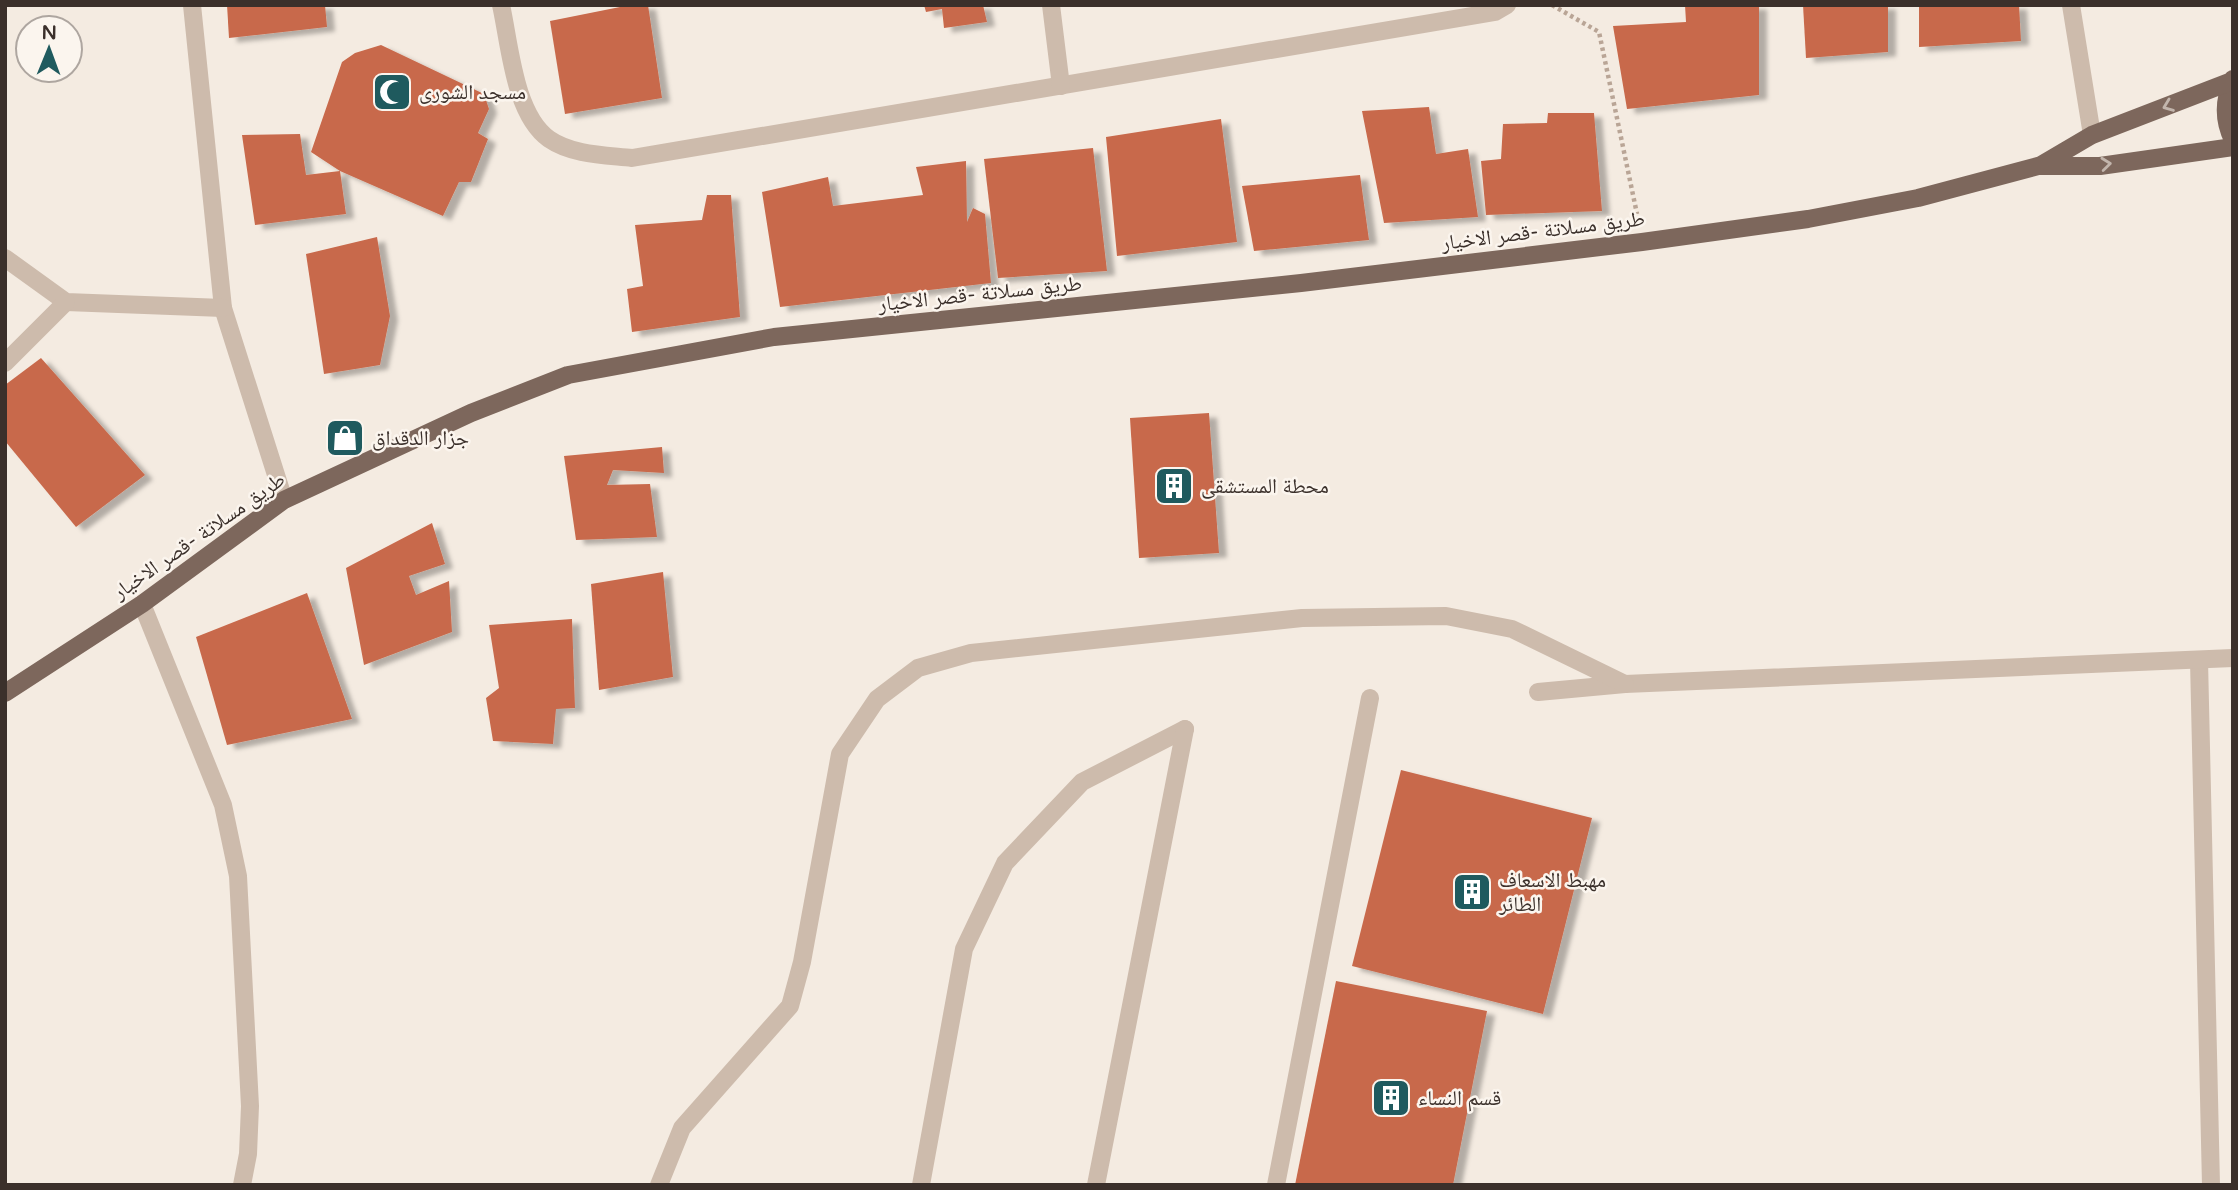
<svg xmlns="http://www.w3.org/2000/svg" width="2238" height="1190" font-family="'Varela Round','Noto Naskh Arabic',sans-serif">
<defs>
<filter id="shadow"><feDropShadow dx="8" dy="4.5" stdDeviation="2" flood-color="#0004"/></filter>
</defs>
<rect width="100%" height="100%" fill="#f4ebe1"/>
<g fill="#c8694b" filter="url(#shadow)">
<polygon points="227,5 325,5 327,27 229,38"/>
<polygon points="630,5 648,5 662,98 565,114 550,21"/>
<polygon points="924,5 983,5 987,22 944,28 942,9 926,12"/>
<polygon points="1685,5 1759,5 1759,95 1627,109 1613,26 1686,22"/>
<polygon points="1803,5 1888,5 1888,52 1806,58"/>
<polygon points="1919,5 2019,5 2021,41 1919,47"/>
<polygon points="381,45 484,94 489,109 478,133 488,139 471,182 459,182 443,216 340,171 311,152 342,62 355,53"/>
<polygon points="1429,107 1436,154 1468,149 1478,217 1384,223 1362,111"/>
<polygon points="1548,113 1594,113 1602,211 1486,215 1481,161 1501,159 1503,124 1547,123"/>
<polygon points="1221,119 1237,242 1117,256 1106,137"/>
<polygon points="300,134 306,175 340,171 346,214 255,225 242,135"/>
<polygon points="1093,148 1107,271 998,278 984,159"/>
<polygon points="966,161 967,222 973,208 985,214 991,283 780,307 762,192 828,177 833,206 923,195 916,167"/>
<polygon points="1360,175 1369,240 1254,251 1242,186"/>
<polygon points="707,195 731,195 740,317 632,332 627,289 643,286 635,225 702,220"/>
<polygon points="377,237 390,316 380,365 324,374 306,254"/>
<polygon points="41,358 145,475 76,527 5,441 5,385"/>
<polygon points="1209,413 1219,553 1139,558 1130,418"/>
<polygon points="662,447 664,473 613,470 607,485 650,484 657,537 576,540 564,456"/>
<polygon points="432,523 445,564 409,576 416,595 449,581 452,632 364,665 346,568"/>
<polygon points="663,572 673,677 599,690 591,584"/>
<polygon points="307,593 352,719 227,745 196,637"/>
<polygon points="572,619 575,708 556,709 553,744 493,741 486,698 499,688 489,625"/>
<polygon points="1401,770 1592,818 1543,1014 1352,966"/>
<polygon points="1336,981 1487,1011 1453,1185 1295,1185"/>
</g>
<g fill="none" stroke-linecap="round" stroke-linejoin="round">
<polyline stroke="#b9a596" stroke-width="4.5" stroke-dasharray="3.5 3.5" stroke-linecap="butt" points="1552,5 1599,32 1637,214"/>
<g stroke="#cdbbac" stroke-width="18">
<polyline points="192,5 223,308 284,500"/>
<path d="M501,5C510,45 514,114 549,139C572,155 605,155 632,158L1495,12L1507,5"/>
<polyline points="1051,5 1061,86"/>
<polyline points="2071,5 2092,135"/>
<polyline points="5,258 66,302 223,308"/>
<polyline points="5,363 66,302"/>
<polyline points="142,604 223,805 238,876 250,1106 248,1154 242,1185"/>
<polyline points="2199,660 2211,1185"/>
<polyline points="1538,692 1625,684 2233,658"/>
<polyline points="659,1185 682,1128 790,1006 802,962 840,754 877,699 918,668 971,653 1302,618 1446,616 1512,629 1625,684"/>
<polyline points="921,1185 964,949 1005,863 1082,782 1185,729"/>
<polyline points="1096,1185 1185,729"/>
<polyline points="1276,1185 1370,698"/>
</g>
<g stroke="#7d675c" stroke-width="18">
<path d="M2233,79C2224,99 2223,120 2233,140"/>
<polyline points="2041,165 2092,135 2232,81"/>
<polyline points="5,693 142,604 284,500 471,413 568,375 774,337 1301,283 1642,242 1808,219 1918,198 2038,166 2100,166 2233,147"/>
</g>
</g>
<defs><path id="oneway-chevron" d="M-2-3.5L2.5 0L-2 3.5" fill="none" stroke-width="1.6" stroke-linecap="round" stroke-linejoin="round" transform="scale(1.75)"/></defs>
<g stroke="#c2b5ac">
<use href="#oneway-chevron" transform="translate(2168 106) rotate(159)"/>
<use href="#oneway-chevron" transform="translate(2106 164) rotate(-6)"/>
</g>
<defs>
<symbol id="mosque-square" viewBox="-11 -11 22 22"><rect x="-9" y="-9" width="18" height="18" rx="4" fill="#1f5a5e" stroke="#fbf5ee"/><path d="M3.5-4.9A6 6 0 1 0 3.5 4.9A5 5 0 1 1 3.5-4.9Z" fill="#fff"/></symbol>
<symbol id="shop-square" viewBox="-11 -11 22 22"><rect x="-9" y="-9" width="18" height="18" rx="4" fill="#1f5a5e" stroke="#fbf5ee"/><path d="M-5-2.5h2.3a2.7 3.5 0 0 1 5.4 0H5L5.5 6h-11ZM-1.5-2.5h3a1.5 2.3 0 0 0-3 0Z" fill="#fff"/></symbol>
<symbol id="building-square" viewBox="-11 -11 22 22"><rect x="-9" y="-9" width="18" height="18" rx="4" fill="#1f5a5e" stroke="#fbf5ee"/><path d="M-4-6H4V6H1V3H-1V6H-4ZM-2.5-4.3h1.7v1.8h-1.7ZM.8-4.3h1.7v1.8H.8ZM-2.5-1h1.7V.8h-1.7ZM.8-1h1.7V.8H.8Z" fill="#fff"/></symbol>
</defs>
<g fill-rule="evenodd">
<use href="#mosque-square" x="370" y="70" width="44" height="44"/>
<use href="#shop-square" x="323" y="416" width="44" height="44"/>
<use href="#building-square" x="1152" y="464" width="44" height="44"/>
<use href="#building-square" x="1450" y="870" width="44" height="44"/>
<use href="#building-square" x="1369" y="1076" width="44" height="44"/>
</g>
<g text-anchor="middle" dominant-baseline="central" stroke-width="5" stroke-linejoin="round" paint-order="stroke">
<g font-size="21" fill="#3b302b" stroke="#fbf5ee" text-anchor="start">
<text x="419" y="92">مسجد الشورى</text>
<text x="372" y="438">جزار الدقداق</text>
<text x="1201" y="486">محطة المستشقى</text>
<text x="1499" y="880">مهبط الاسعاف<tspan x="1499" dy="24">الطائر</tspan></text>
<text x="1418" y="1098">قسم النساء</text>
</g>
<g font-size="21" fill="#3b302b" stroke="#fbf5ee">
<text transform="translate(1543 231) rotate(-7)">طريق مسلاتة -قصر الاخيار</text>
<text transform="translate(980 294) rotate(-6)">طريق مسلاتة -قصر الاخيار</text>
<text transform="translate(199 536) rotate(-35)">طريق مسلاتة -قصر الاخيار</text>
</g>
</g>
<rect width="2238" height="1190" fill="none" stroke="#3b302b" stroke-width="14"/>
<g transform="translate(49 49) rotate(1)"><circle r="33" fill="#fbf5ee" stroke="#aea6a0" stroke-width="2"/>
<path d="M0-5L12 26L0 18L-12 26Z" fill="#1f5a5e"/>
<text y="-10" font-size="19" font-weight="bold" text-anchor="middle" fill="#3b302b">N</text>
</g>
</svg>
